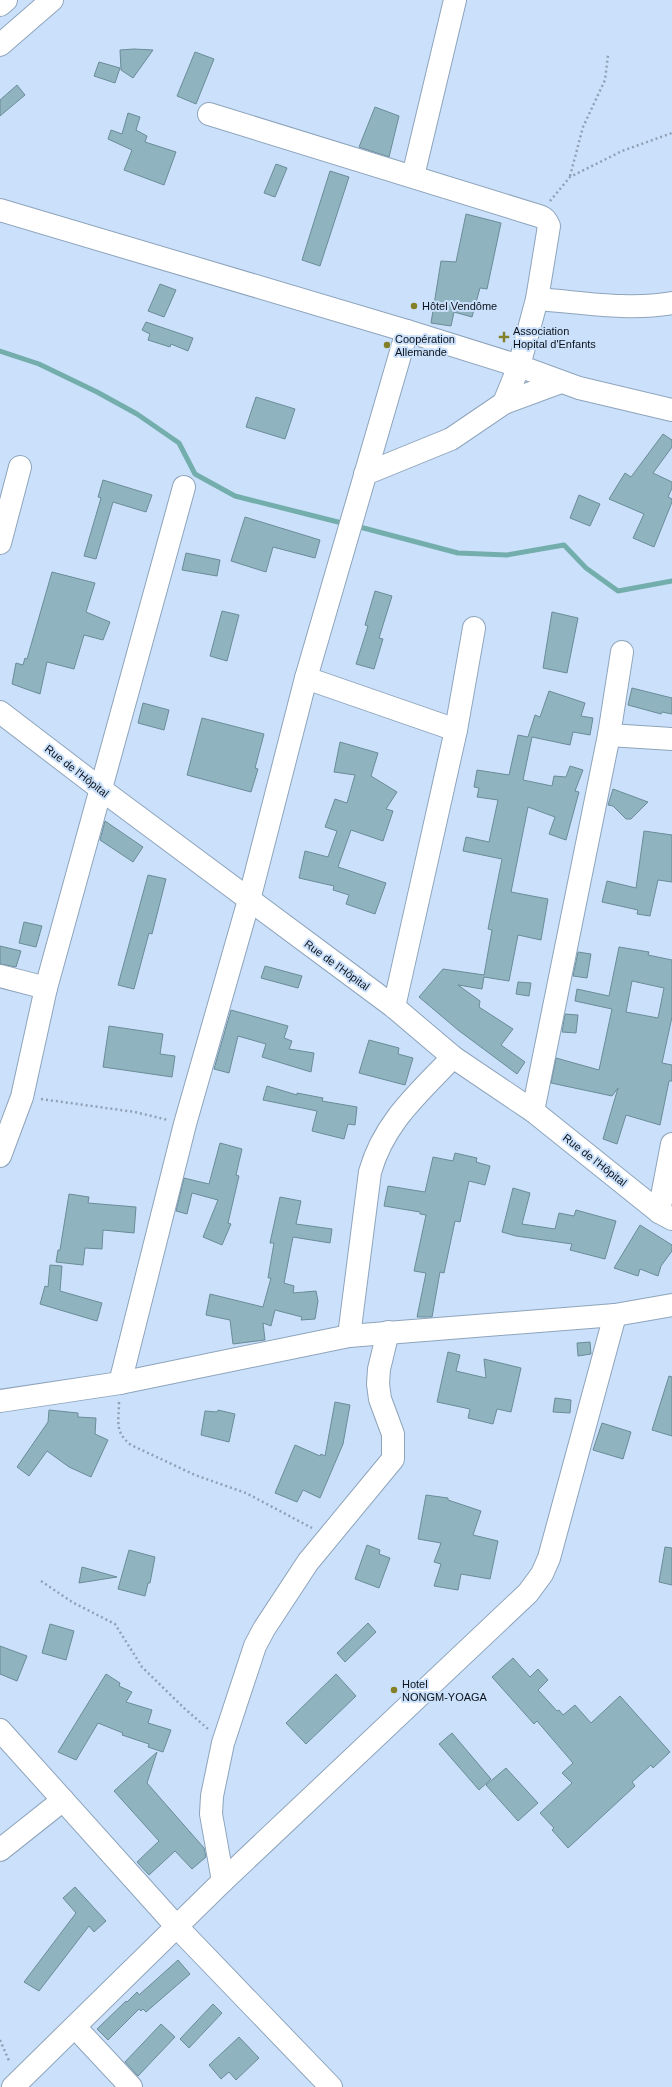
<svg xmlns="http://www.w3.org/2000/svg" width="672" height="2087" font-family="Helvetica,sans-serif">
<rect width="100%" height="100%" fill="#cbe1fb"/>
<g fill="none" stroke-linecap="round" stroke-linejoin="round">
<g stroke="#74aeac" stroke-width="5">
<polyline points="0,351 39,364 97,392 137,414 179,443 195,474 235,496 346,524"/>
<polyline points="356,526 458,553 507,555 564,545 586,568 618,591 672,581"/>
</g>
</g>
<g fill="#90b3c0" stroke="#6a8c98" fill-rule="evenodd">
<polygon points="134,49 153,50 133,78 121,70 120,50"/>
<polygon points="195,52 214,59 196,104 177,96"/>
<polygon points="99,62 120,68 115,83 94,76"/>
<polygon points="17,85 25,95 0,116 0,100"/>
<polygon points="375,107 399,116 389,157 359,147"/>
<polygon points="128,113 140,117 136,130 147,136 145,142 176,152 164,185 124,170 132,150 108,139 111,130 122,134"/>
<polygon points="276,164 287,168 275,197 264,193"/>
<polygon points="330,171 349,177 320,266 302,260"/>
<polygon points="466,214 501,223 487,289 480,288 472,317 454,312 451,326 431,323 441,261 456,262"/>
<polygon points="160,284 176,290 164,317 148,311"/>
<polygon points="146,322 193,338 188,351 171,344 170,347 148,340 150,334 142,330"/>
<polygon points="256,397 295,409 285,439 246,427"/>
<polygon points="663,434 672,440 672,447 653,473 672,482 672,488 668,497 672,499 672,502 654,547 633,538 644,514 609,499 625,473 631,477"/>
<polygon points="103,480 152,495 146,512 113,502 96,559 84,556 101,498 98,497"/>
<polygon points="579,495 600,504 590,526 570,518"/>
<polygon points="245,517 320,540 315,558 273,547 266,572 231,561"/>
<polygon points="186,553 220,560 217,576 182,570"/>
<polygon points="52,572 95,583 86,612 110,622 103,640 84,635 74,669 47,662 40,694 12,684 16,663 23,665 25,658 27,659"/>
<polygon points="375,591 392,596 379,638 383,639 374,669 356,664 368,626 365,625"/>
<polygon points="222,611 239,615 227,661 210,656"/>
<polygon points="552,612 578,618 567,673 543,668"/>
<polygon points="632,688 672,698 672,714 662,712 661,714 628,705"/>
<polygon points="549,691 585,703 581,716 593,718 590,735 573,732 570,745 532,737 523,780 552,786 554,776 566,777 570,766 583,770 575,791 579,792 566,840 549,834 555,817 528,807 511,892 548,899 541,940 518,935 509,981 484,977 482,989 458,985 480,1001 479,1007 513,1029 501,1045 525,1062 517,1074 458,1030 419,997 443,969 484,975 492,930 488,929 502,859 463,851 466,837 489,842 498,800 477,797 479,788 474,787 477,770 509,775 518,735 528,737 535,715 540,717"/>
<polygon points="143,703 169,710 164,730 138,723"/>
<polygon points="202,718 264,734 255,768 258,769 251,792 187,775"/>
<polygon points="340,742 378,753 371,776 397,792 386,809 393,811 383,841 351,830 338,867 386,883 375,914 346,904 349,895 333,890 334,886 299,878 305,851 328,857 337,831 325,827 335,799 347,803 355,775 334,772"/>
<polygon points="613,789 648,802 631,819 626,819 613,806 608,805"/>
<polygon points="105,821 143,847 133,862 100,840"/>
<polygon points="644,831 672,835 672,882 658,880 650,916 637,914 638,910 602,902 607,881 636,888"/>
<polygon points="148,875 166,879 152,934 149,933 134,989 118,985"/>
<polygon points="24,922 42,926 36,947 19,943"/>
<polygon points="0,946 21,951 16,967 0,964"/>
<path d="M619,947L649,952L648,955L672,960V1017L662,1063L672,1065V1081H669L660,1125L626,1115L617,1144L603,1139L618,1088L612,1096L551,1083L556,1058L599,1070L612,1009L575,1001L577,989L609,996ZM632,981L664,988L658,1018L626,1012Z"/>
<polygon points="578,952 591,954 587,978 573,976"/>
<polygon points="265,966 302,976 298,988 261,978"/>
<polygon points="518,982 531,983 529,996 516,994"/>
<polygon points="231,1010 288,1026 284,1038 292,1041 289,1049 314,1053 311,1072 262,1057 266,1044 238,1036 229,1073 214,1069"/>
<polygon points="565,1014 578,1015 576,1033 562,1032"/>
<polygon points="109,1026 163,1034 160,1054 175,1056 172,1077 103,1067"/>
<polygon points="369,1040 399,1048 398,1054 413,1058 405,1085 359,1073"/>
<polygon points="267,1086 297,1095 297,1093 323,1098 322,1101 357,1107 355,1125 348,1124 344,1139 312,1131 317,1111 263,1100"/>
<polygon points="220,1143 242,1149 236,1175 239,1176 228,1223 231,1224 222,1245 203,1237 218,1200 192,1193 187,1214 176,1211 184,1178 209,1184"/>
<polygon points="455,1153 477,1158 476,1162 490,1166 485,1185 469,1181 460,1222 455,1221 444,1273 440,1272 432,1317 417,1317 426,1273 414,1271 426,1215 420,1214 420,1212 384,1206 388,1186 425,1192 433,1157 453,1161"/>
<polygon points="513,1188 530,1193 522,1224 555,1229 559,1213 574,1216 576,1210 616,1221 605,1259 570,1250 572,1244 516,1236 502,1232"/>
<polygon points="69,1194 89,1197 88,1203 136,1207 134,1233 103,1230 102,1249 85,1248 83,1265 56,1262 58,1250 60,1250"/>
<polygon points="280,1197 301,1201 296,1224 332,1229 330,1243 293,1237 291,1247 284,1283 294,1286 293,1293 316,1291 318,1301 315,1319 301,1320 302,1317 275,1310 271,1326 263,1323 265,1340 233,1344 230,1320 206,1315 210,1294 263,1307 271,1278 268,1278 274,1243 270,1243"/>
<polygon points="640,1225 672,1245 672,1251 661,1266 658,1276 640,1269 638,1276 614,1268"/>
<polygon points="50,1265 62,1266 60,1291 102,1303 97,1321 40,1304 45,1286 48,1287"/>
<polygon points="590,1342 591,1354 578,1356 577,1343"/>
<polygon points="448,1352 460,1355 456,1371 486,1378 484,1359 521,1368 511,1412 497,1409 493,1424 468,1418 470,1409 437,1402"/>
<polygon points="669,1376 672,1377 672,1436 652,1430"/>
<polygon points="555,1398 571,1400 570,1413 553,1412"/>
<polygon points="335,1402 350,1405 343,1444 320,1498 303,1490 297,1502 275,1493 295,1445 320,1456 321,1454 325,1456"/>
<polygon points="49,1410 78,1413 78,1417 96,1418 95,1434 108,1440 91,1477 69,1467 47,1451 29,1476 17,1467 48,1422"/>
<polygon points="218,1410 235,1414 229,1442 201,1435 205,1411 217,1412"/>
<polygon points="602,1423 631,1432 623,1459 593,1450"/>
<polygon points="426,1495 448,1498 448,1500 481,1511 473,1535 498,1541 490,1579 461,1574 458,1590 434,1586 441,1564 434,1562 441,1543 418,1539"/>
<polygon points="367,1545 380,1550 379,1554 390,1558 379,1588 355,1579"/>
<polygon points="665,1547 672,1548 672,1585 659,1582"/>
<polygon points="129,1550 155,1557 150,1583 148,1583 145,1596 118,1589"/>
<polygon points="82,1567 117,1577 79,1583"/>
<polygon points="368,1623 376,1632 345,1662 337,1653"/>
<polygon points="50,1624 74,1631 66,1660 42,1653"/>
<polygon points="0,1646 27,1656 17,1681 0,1674"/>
<polygon points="513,1658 530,1677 538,1669 548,1680 538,1690 557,1711 559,1710 563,1715 575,1705 591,1723 620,1696 670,1752 653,1768 651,1765 632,1782 635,1786 568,1848 552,1830 554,1828 540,1813 572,1783 562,1773 573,1763 537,1721 534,1724 492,1677"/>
<polygon points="106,1674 120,1683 119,1686 132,1692 126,1702 152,1710 148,1723 171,1730 163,1752 148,1747 149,1744 122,1735 123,1733 98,1723 76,1760 58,1752"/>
<polygon points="336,1674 356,1696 306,1744 286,1723"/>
<polygon points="452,1733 491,1779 479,1790 439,1744"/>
<polygon points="157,1752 147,1783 204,1848 206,1857 192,1869 175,1851 149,1875 137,1862 159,1841 114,1791"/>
<polygon points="506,1768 538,1803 518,1821 486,1785"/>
<polygon points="75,1887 106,1921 94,1932 89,1926 39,1991 24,1982 76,1913 63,1898"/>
<polygon points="178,1960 190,1974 146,2012 143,2009 141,2011 139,2009 108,2040 97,2029 126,2001 127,2002 137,1992 139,1995"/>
<polygon points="213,2004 222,2013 189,2048 180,2039"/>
<polygon points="161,2024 175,2037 138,2076 125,2062"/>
<polygon points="239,2037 259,2058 236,2080 229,2072 221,2079 209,2065"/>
</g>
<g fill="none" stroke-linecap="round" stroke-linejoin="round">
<defs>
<g id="minor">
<path d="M209,114L539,216C545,218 546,220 549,226L537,299L519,366L504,403L451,439L365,474"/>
<polyline points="413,176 455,0"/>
<polyline points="0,210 407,331 519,366 579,388 672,410"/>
<path d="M537,299C581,302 628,311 672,303"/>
<polyline points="504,403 561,382"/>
<polyline points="0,543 20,467"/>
<polyline points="306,678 456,730"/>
<polyline points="0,712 102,790 394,1007 453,1057 533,1111 659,1212 672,1219"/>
<polyline points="609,735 672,739"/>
<polyline points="0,976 46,988"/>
<polyline points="394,1007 456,730 474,628"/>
<polyline points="533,1111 609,735 622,652"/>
<polyline points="0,1156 22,1097 46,988 184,487"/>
<polyline points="659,1212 672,1144"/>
<path d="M349,1336L370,1172C384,1122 419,1093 453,1057"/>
<polyline points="120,1383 185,1124 249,900 306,678 407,331"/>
<polyline points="0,1401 120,1383 349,1336 615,1315 672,1305"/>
<polyline points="0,1730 178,1928 331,2087"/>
<polyline points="0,1850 63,1800"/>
<polyline points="223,1881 211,1814 212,1796 223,1743 255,1646 264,1629 308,1562 393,1459 393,1434 380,1399 378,1384 379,1369 388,1332"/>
<polyline points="75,2027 131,2087"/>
<polyline points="13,2087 223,1881 528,1593 542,1574 549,1558 615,1315"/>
</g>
<g id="highway">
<polyline points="0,5 6,0"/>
<polyline points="0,45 52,0"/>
</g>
</defs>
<use href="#minor" stroke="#8ea4bb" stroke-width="24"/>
<use href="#highway" stroke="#8ea4bb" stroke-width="24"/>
<g stroke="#8fa0b5" stroke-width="2.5" stroke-dasharray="2 3" stroke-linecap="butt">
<polyline points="570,176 583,127 605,80 608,55"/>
<polyline points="550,201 570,177 622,151 672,133"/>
<polyline points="41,1099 135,1112 168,1120"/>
<path d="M119,1402C119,1421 114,1432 131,1445L195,1475L246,1493L312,1528"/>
<polyline points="41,1581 72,1602 115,1624 142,1667 184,1708 208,1729"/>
<polyline points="0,2040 10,2063"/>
</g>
<use href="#minor" stroke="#fff" stroke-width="22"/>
<use href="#highway" stroke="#fff" stroke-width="22"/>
</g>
<g fill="#838028" stroke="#cbe1fb" stroke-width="1.5">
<circle cx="414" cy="306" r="4"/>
<path d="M502 331h4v4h4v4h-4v4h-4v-4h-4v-4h4z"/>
<circle cx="387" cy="345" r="4"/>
<circle cx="394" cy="1690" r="4"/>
</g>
<g text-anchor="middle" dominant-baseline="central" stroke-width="4" stroke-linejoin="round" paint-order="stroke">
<g font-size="11" fill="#0b121b" stroke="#cbe1fb" text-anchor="start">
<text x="422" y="306">Hôtel Vendôme</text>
<text x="513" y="331">Association<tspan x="513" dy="13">Hopital d'Enfants</tspan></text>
<text x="395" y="339">Coopération<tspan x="395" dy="13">Allemande</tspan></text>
<text x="402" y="1684">Hotel<tspan x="402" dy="13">NONGM-YOAGA</tspan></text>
</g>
<g font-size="11" fill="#0b121b" stroke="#cbe1fb">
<text transform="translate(77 771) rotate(38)">Rue de l'Hôpital</text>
<text transform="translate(337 965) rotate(36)">Rue de l'Hôpital</text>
<text transform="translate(595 1160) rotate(38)">Rue de l'Hôpital</text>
</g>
</g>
</svg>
